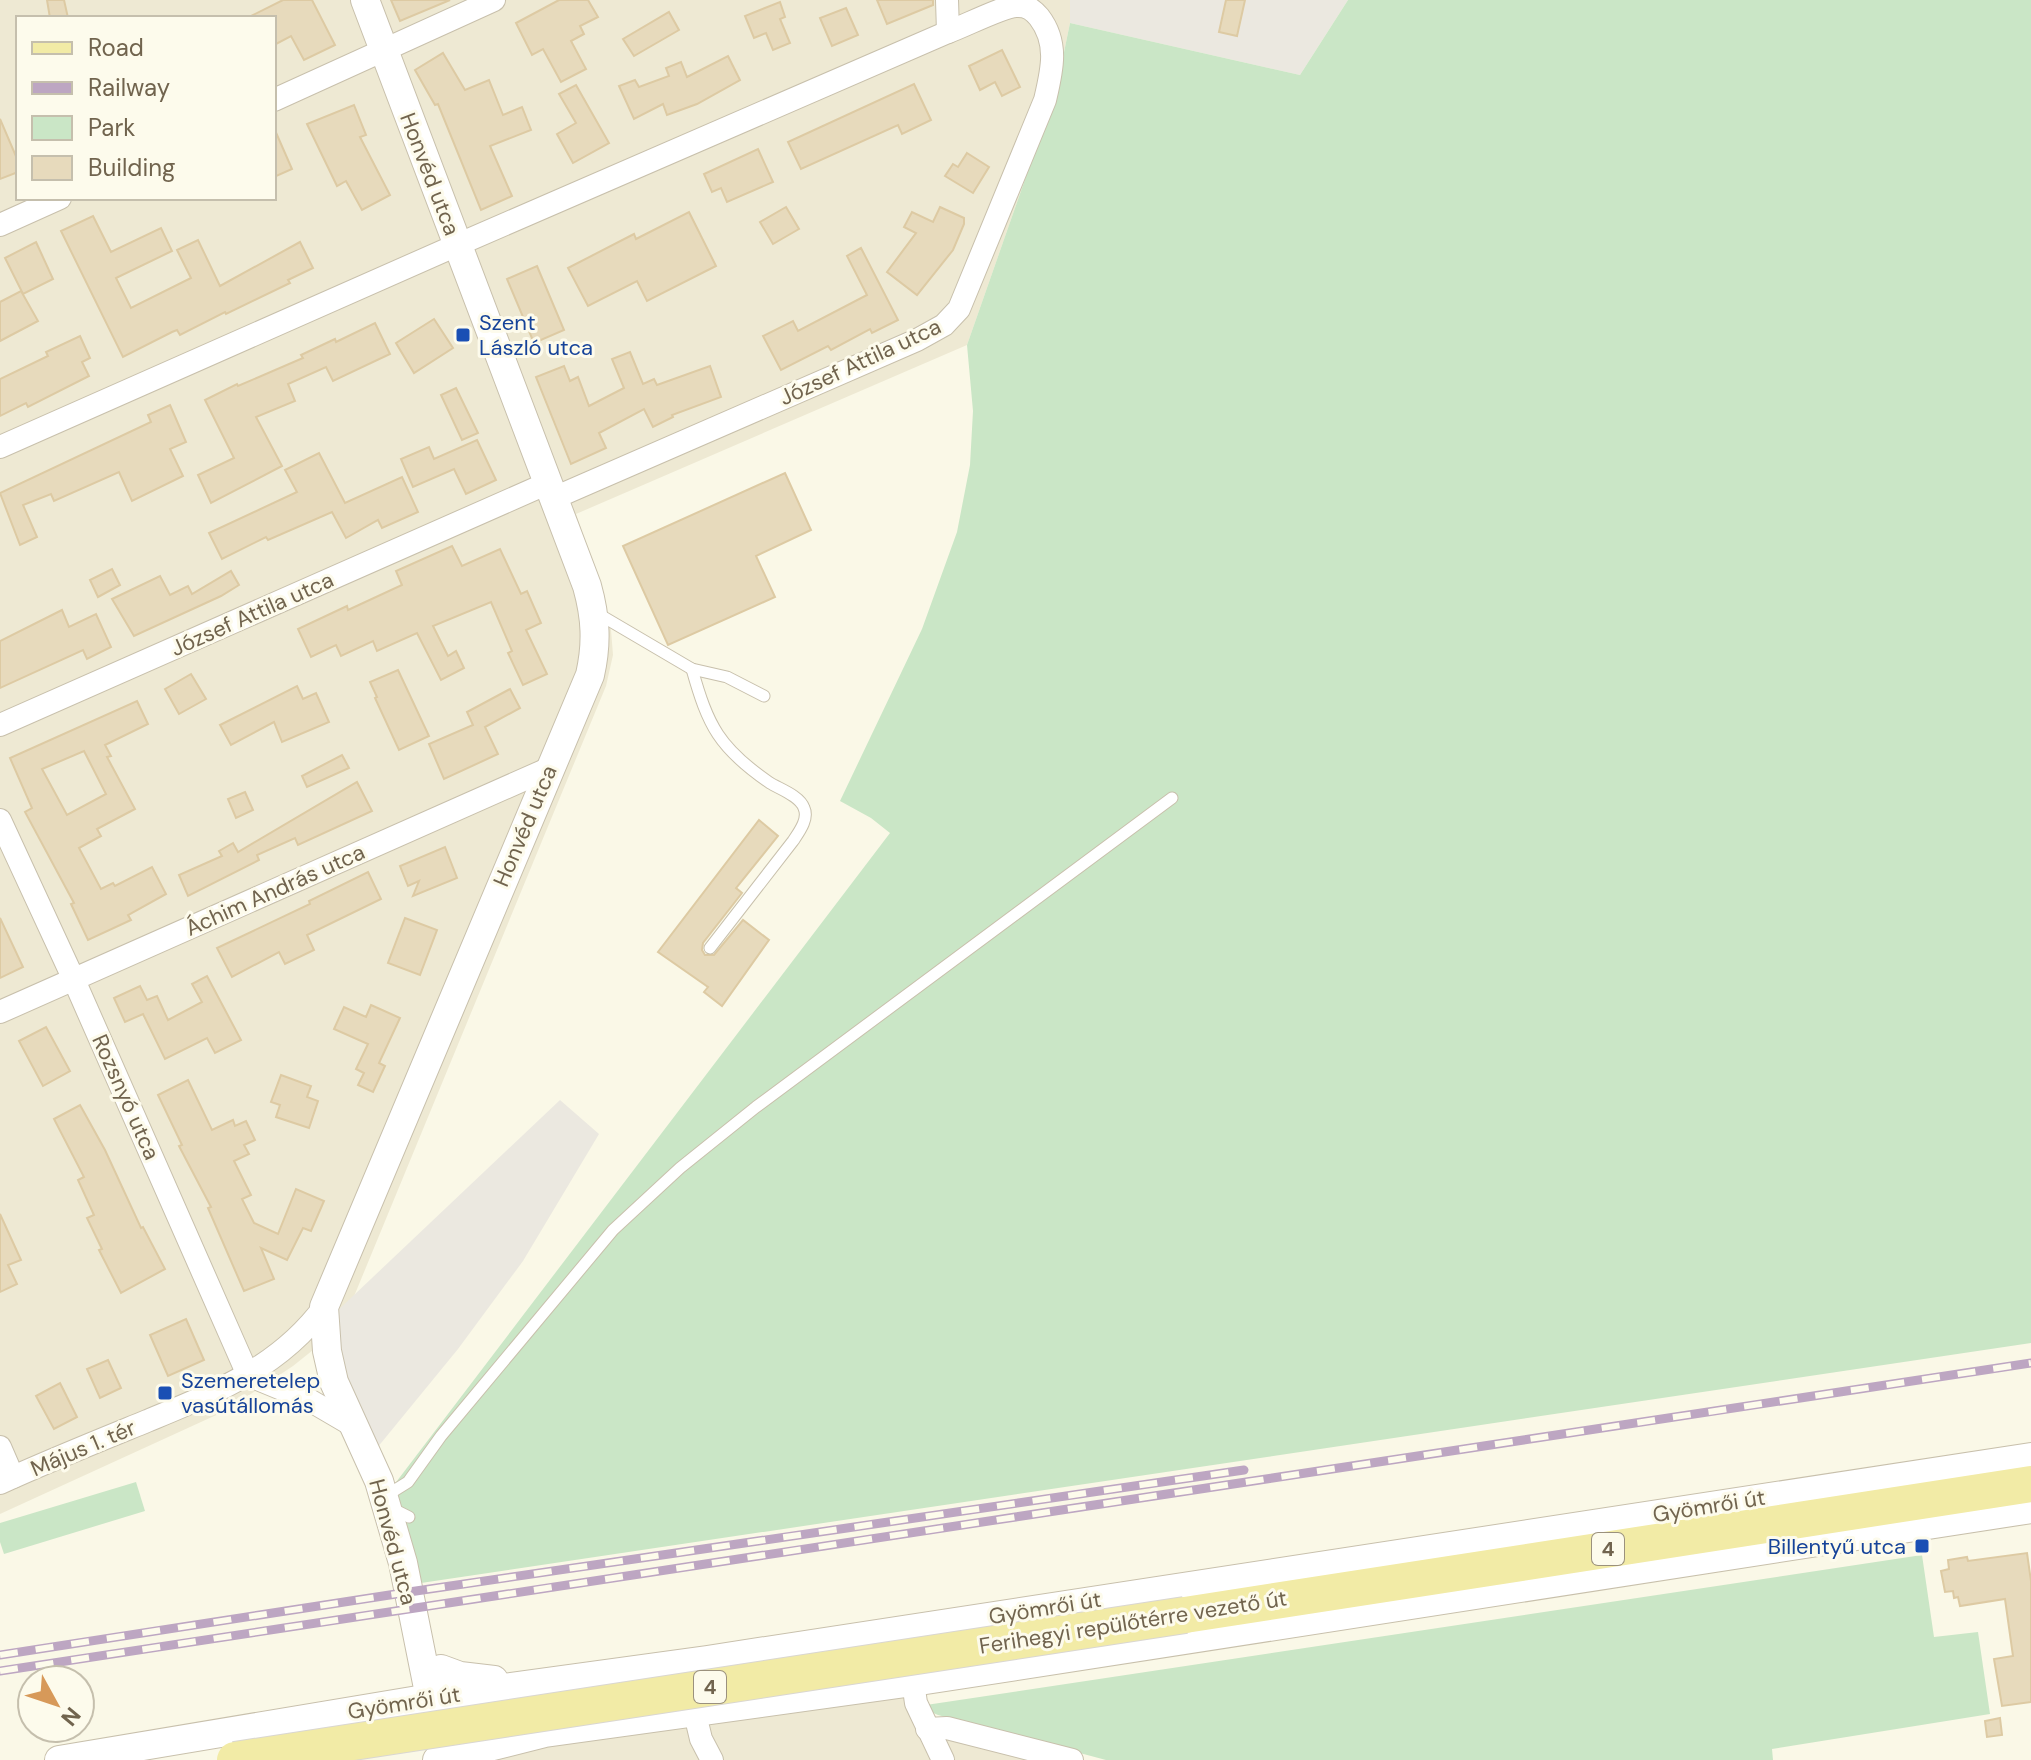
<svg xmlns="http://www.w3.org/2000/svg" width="2031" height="1760" font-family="'DM Sans',sans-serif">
<rect width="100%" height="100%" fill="#faf8e7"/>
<g fill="#eee9d3" fill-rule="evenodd">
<path d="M0,0H1070V23L1056,91L967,345L576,514L602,592L611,630L613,655L606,686L350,1306L318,1346L293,1366L225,1411L0,1514ZM18,18H274V198H18Z"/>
<polygon points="913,1682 927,1729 1072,1760 452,1760"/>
</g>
<g fill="#ebe8e0">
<polygon points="1070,0 1348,0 1300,75 1070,23"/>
<polygon points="560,1100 599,1134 523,1261 458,1349 377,1448 346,1381 335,1313"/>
</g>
<g fill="#cae6c6">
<polygon points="1348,0 2031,0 2031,1343 421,1583 384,1498 890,833 871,818 840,801 922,629 957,532 970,465 973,411 967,345 1056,91 1070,23 1300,75"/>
<polygon points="136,1482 145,1511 4,1554 0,1542 0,1523"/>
<polygon points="1922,1555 1934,1637 1978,1632 1990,1714 1772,1749 1773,1760 1106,1760 938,1715 931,1712 926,1705"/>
</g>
<g fill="#e7dabc" stroke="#ddcaa3" stroke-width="2" fill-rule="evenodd">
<polygon points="47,0 64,0 68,18 50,18"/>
<polygon points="283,0 312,0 335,45 304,60 291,36 274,45 274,18 247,18"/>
<polygon points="391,0 450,0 400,21"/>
<polygon points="559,0 588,0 598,17 580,26 584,34 571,41 586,69 561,82 543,49 532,55 516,23"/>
<polygon points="877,0 933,0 933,5 887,24"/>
<polygon points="1226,0 1245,0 1237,36 1219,32"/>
<polygon points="780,2 785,17 780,19 790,43 773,50 766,33 754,38 745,16"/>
<polygon points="846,8 858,35 832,46 820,18"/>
<polygon points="669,12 679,30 634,56 623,39"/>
<polygon points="1002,50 1020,87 1002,96 995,82 980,90 969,66"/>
<polygon points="443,53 465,90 489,80 503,115 522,107 531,130 490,146 512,196 481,210 438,104 435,105 415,70"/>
<polygon points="728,56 740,80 697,104 667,115 663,104 634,119 619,86 635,80 639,87 669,76 666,68 681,62 687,77"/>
<polygon points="914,84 931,120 902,134 898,125 801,169 788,142"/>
<polygon points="576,85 609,143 573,163 557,134 576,123 559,94"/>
<polygon points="354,105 366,135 360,137 390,195 362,210 346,181 337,186 307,124"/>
<polygon points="0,119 18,161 18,172 0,179"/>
<polygon points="274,128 292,169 274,177"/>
<polygon points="758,149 773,182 727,202 721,188 712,192 704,174"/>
<polygon points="967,153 989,167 973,193 945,176 953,164 958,167"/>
<polygon points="786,207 799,229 773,244 760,222"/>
<polygon points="940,207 964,218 964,224 953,250 917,295 887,272 916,233 904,227 912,212 933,222"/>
<polygon points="689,212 716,266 647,301 637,281 588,306 568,268 634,234 636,239"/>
<polygon points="93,216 111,252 161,228 172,251 116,278 131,308 191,278 177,250 198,240 220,286 300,242 313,268 288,280 290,283 226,314 225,312 180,335 177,330 172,332 123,357 61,231"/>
<polygon points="36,242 53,279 23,294 5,258"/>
<polygon points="861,248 898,320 872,333 870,329 831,350 828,346 781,370 763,336 793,321 798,331 867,295 847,256"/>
<polygon points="537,266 564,330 534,343 507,279"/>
<polygon points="21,291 38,321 0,341 0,302"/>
<polygon points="434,319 453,348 414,373 396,343"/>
<polygon points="375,323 390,354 333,381 326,367 288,384 295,401 256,417 282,466 211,503 198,475 234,458 205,400 237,384 238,386 303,358 301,355 335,339 336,342"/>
<polygon points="80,336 90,358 82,362 89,376 28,407 26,403 0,416 0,379 48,356 46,352"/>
<polygon points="630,352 643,384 654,379 657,385 710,366 721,397 672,415 673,417 653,427 644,409 599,433 606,448 571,464 536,377 564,366 570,381 578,377 589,406 624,388 612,359"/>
<polygon points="456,388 478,433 462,440 441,395"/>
<polygon points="170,405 186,442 170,449 183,476 132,501 119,472 54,501 51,494 23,505 37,537 20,545 0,493 151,422 148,415"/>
<polygon points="477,440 496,480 466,494 454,469 413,487 401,459 429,447 434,459"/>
<polygon points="319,453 345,503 402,477 418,512 382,528 378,520 346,538 332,512 268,540 266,537 222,559 209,533 297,492 285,470"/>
<polygon points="785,473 811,530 756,556 775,597 668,645 623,546"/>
<polygon points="452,546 462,566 500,549 521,594 527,591 541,623 526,630 547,674 523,685 508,653 512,651 491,602 433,626 448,656 456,651 464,668 441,680 417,633 377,651 373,641 341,656 336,645 311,657 298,629 347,606 348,610 402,585 396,571"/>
<polygon points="112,569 120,585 98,597 90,580"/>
<polygon points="231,571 239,585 221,596 134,636 112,599 160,576 170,595 188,586 192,594"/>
<polygon points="62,610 69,627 96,614 111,647 87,659 83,650 0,688 0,641"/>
<polygon points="398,670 429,736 399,750 375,698 377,697 370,682"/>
<polygon points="191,674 206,699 179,714 165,689"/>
<polygon points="297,686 303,699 316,693 329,722 282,742 274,722 231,745 220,725"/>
<polygon points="510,689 520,708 485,727 498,754 444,779 429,744 473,725 467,712"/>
<path d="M137,701L148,724L105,745L111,756L107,757L135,809L97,829L101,836L79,848L101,889L113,883L115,886L152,867L166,894L128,915L131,920L88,940L71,904L74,903L25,812L32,808L10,758ZM84,751L106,794L67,815L42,769Z"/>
<polygon points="342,755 349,768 307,787 302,776"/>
<polygon points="357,782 372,811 298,845 295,838 257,855 259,860 188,896 179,875 222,856 219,851 233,843 238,852"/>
<polygon points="245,792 253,810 236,818 228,799"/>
<polygon points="759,820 778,836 736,888 742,893 703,943 702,950 705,955 714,955 743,920 769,940 722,1006 704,992 708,987 658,952"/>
<polygon points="445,847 457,878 413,896 419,881 408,886 400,866"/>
<polygon points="368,872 381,899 307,935 314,950 285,964 279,952 232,977 217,948 310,904 309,901"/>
<polygon points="0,918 23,967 0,978"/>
<polygon points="405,918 437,930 420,975 388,963"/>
<polygon points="207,976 241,1040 215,1053 207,1038 165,1059 143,1014 125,1022 114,998 140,986 147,1000 157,996 168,1020 202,1002 192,984"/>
<polygon points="371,1005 400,1018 379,1063 385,1066 373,1092 358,1085 364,1073 356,1069 368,1044 334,1029 344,1007 366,1017"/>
<polygon points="46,1027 70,1071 43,1086 19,1041"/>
<polygon points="281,1075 311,1086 307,1097 318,1101 309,1128 276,1117 280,1105 271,1102"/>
<polygon points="188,1080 212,1130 233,1120 235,1126 246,1121 255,1140 244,1145 249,1154 234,1161 251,1195 242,1199 254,1223 278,1234 296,1189 324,1201 311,1231 303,1228 287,1260 261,1248 274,1279 244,1291 208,1208 211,1207 179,1146 182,1145 158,1095"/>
<polygon points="80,1105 105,1150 141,1228 143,1227 165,1269 121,1293 99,1250 102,1249 87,1218 94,1215 78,1180 84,1177 54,1119"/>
<polygon points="0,1214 21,1260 8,1265 17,1284 0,1292"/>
<polygon points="186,1319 204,1360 168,1376 150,1335"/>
<polygon points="108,1360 121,1388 100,1398 87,1369"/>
<polygon points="60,1383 77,1417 54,1429 36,1396"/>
<polygon points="2027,1553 2031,1581 2031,1702 2002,1706 1994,1659 2013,1656 2005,1599 1960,1606 1958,1597 1954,1598 1953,1591 1945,1592 1941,1571 1949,1569 1948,1560 1967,1557 1968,1561"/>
<polygon points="2000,1718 2002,1735 1987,1737 1985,1721"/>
</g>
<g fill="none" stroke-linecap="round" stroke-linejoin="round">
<defs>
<g id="service">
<polyline points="595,612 692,669 727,677 764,696"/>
<path d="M692,669C708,726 719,748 770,783C780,789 800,796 804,808C809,819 799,832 793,841L710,948"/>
<polyline points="384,1497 408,1482 441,1436 613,1230 680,1168 756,1107 1172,798"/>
<polyline points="391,1508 409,1517"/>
</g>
<g id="minor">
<polyline points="947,0 948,32"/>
<polyline points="274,100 494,0"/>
<polyline points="0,225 60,198"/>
<path d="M0,447L457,245L948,32C963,27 1005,5 1018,6C1028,6 1033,10 1039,17C1059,43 1052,70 1045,100L959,309L944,325L917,340L554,498"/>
<polyline points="0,725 548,483"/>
<polyline points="0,820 74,980 248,1375"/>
<polyline points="0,1012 550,768"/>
<polyline points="248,1375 311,1401 352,1425"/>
<polyline points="0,1447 13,1477"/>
<path d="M0,1483C48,1461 98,1441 147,1421C214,1393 279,1368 324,1307"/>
<polyline points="913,1682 916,1703 943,1760"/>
<polyline points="695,1714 701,1739 712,1760"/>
<polyline points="927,1729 947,1728 1072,1760"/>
</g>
<g id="tertiary">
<path d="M365,0L587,586C596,618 597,644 590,675L324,1307L327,1351L334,1382L379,1481L403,1563L430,1698L451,1758"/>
<polyline points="441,1669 460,1676 494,1680"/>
<polyline points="59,1760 430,1698 707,1660 2031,1457"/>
<polyline points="437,1760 545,1733 913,1682 2031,1509"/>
</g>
<polyline id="primary" points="1185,1615 2031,1484"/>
</defs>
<use href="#service" stroke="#c8c0ac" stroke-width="13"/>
<use href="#minor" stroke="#c8c0ac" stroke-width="24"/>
<use href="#tertiary" stroke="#c8c0ac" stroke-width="30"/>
<use href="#primary" stroke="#dad7d1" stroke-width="38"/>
<use href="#service" stroke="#fff" stroke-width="11"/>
<use href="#minor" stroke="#fff" stroke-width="22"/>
<use href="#tertiary" stroke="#fff" stroke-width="28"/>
<use href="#primary" stroke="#f2eba6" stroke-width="36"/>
<defs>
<g id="rail">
<polyline points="0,1655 409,1592 1244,1470"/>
<polyline points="0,1671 2031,1363"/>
</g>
</defs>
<use href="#rail" stroke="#bda6c2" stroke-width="9"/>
<use href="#rail" stroke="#fdfbec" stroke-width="6" stroke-dasharray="18" stroke-linecap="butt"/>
<defs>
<polyline id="primary-bridge" points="235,1760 1185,1615"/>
</defs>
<use href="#primary-bridge" stroke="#dad7d1" stroke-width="38" stroke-linecap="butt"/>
<use href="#primary-bridge" stroke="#f2eba6" stroke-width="36"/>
</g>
<g fill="#1a4fb4" stroke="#fdfbec" stroke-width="3">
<rect x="455" y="327" width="16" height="16" rx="4"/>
<rect x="157" y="1385" width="16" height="16" rx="4"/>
<rect x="1914" y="1538" width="16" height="16" rx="4"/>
</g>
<g text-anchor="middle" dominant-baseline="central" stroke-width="6" stroke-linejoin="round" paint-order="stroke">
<g fill="#fdfbec" stroke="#9b917d" stroke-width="2">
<rect x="1592" y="1533" width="32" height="32" rx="6"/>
<rect x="694" y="1671" width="32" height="32" rx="6"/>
</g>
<g font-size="20" font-weight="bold" fill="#71644e">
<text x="1608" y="1549">4</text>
<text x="710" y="1687">4</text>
</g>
<g font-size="22" fill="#71644e" stroke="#fdfbec">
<text transform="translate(430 174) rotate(69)">Honvéd utca</text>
<text transform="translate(860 362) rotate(-25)">József Attila utca</text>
<text transform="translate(252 614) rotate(-24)">József Attila utca</text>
<text transform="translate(525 826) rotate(-67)">Honvéd utca</text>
<text transform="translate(275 890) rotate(-24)">Áchim András utca</text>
<text transform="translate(126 1097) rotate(66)">Rozsnyó utca</text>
<text transform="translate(83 1448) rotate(-23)">Május 1. tér</text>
<text transform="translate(1709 1506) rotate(-9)">Gyömrői út</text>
<text transform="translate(393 1542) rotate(75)">Honvéd utca</text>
<text transform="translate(1045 1608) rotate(-9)">Gyömrői út</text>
<text transform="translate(1133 1622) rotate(-9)">Ferihegyi repülőtérre vezető út</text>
<text transform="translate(404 1703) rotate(-9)">Gyömrői út</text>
</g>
<g font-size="22" fill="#164399" stroke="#fdfbec" text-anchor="start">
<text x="479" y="322">Szent<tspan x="479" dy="25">László utca</tspan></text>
<text x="181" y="1380">Szemeretelep<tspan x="181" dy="25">vasútállomás</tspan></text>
<text x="1906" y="1546" text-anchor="end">Billentyű utca</text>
</g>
</g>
<rect x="16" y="16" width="260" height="184" fill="#fdfbec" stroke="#c5bfad" stroke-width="2"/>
<rect x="32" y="42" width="40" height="12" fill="#f2eba6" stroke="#c5bfad" stroke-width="2"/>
<text x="88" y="56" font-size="24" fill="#71644e">Road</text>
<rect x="32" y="82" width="40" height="12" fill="#bda6c2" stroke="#c5bfad" stroke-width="2"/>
<text x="88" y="96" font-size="24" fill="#71644e">Railway</text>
<rect x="32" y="116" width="40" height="24" fill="#cae6c6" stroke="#c5bfad" stroke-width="2"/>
<text x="88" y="136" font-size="24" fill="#71644e">Park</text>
<rect x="32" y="156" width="40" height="24" fill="#e7dabc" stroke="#c5bfad" stroke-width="2"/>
<text x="88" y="176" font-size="24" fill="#71644e">Building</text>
<g transform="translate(56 1704) rotate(130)"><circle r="38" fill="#fdfbec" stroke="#c5bfad" stroke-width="2"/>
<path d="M0-6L14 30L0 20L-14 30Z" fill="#d79959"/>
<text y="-12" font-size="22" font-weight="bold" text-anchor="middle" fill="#71644e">N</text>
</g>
</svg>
